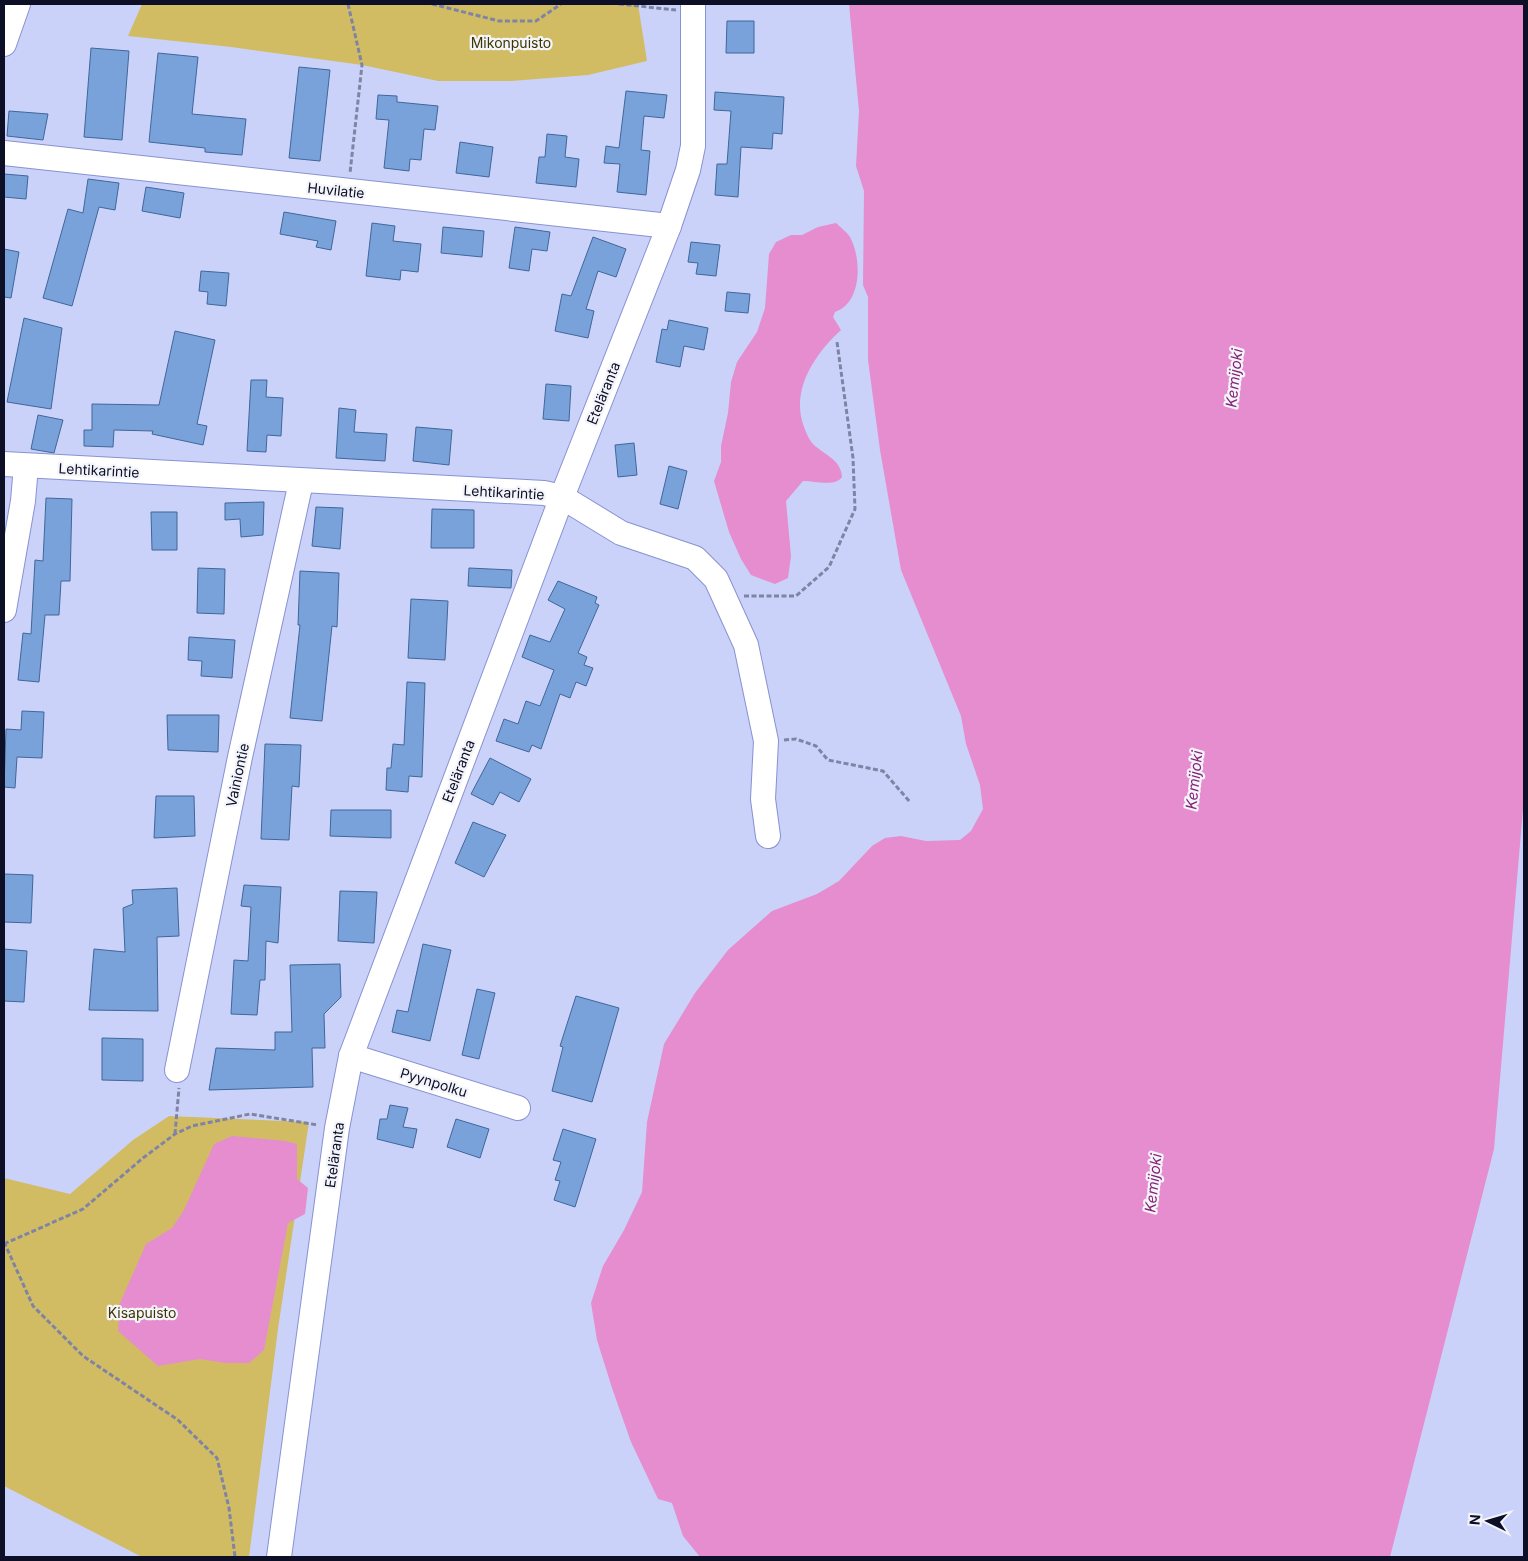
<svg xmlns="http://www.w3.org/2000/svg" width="1528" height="1561" font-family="Inter,sans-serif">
<rect width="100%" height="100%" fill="#cad2fa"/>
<g fill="#d1bc63">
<polygon points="142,4 638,4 647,61 588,75 511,81 438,81 362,65 231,47 128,36"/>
<polygon points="169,1116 309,1122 278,1329 249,1557 142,1557 4,1486 4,1178 70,1194 133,1140"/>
</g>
<g fill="#e58dcf">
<polygon points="849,4 1524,4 1524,797 1494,1149 1390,1557 700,1557 683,1536 672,1503 658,1499 631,1442 612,1388 597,1340 591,1303 603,1266 624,1230 642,1192 647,1122 664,1044 695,993 728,950 772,911 817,894 839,881 872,846 885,838 901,836 926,841 960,840 971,831 983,809 980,785 966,744 961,716 901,570 880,450 868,360 868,297 863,285 864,191 856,166 859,111"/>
<path d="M836,223C840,227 847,232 850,237C862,259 862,303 835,312L833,317L841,330C815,354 790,390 804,427C806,432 809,440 813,444C824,455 841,459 842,477C836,487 815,481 803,481L786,501L791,556L788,578L775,584L751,575L741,559L729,532L714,481L721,462V446L728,413L731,382L737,362L757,332L765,308L769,254L776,242L791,235H802L818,227Z"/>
<polygon points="232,1136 286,1141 297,1144 297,1179 308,1188 305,1214 288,1223 264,1350 249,1363 225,1363 200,1359 158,1366 118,1331 120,1303 146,1244 172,1228 184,1210 214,1144"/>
</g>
<g fill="#7aa2da" stroke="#40669a">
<polygon points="727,21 754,21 754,53 726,53"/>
<polygon points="91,48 129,51 122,140 84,137"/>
<polygon points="158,53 198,57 192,114 246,119 242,155 205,152 205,148 149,142"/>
<polygon points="299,67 330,70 320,161 289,158"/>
<polygon points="626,91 667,95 664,118 644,116 641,150 650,151 646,195 617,192 620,164 604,163 606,146 619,148"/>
<polygon points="715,92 784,97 782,134 773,133 772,149 741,147 738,197 715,195 717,164 727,164 731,111 714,110"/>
<polygon points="378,95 397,96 397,102 438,106 435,130 424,129 421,160 410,159 409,171 384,168 389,120 376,119"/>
<polygon points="9,111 48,114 43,140 7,136"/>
<polygon points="547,134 567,136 565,157 579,159 576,187 536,183 539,157 545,157"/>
<polygon points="460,142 493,147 489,177 456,173"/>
<polygon points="4,174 28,176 26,199 4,197"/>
<polygon points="88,179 119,183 115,210 99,207 72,306 43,298 68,209 83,213"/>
<polygon points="146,187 184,193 180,218 142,211"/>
<polygon points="284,212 336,221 331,250 316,247 318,241 280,234"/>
<polygon points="372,223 395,226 393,241 421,244 418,272 401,270 400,280 366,276"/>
<polygon points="443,227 484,231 482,257 441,253"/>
<polygon points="515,227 550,232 547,251 532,249 529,271 509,268"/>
<polygon points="593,237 626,249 616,277 598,271 586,309 594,311 588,338 555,331 562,294 571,296"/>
<polygon points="691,242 720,245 716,276 696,274 698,263 688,262"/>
<polygon points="4,249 19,252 11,298 4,297"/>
<polygon points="201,271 229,273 226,306 207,304 208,292 199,291"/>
<polygon points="727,292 750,294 748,313 725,311"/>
<polygon points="24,318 62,328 51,409 7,402"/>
<polygon points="669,320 708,328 704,350 684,346 680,367 656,362 662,329 667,330"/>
<polygon points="175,331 215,340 197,424 207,426 203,445 152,434 153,431 114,430 113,447 84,446 84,430 92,430 92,404 159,405"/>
<polygon points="251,380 267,380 266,397 283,398 281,436 267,435 266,452 247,451"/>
<polygon points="546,384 571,386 569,421 543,419"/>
<polygon points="339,408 356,410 354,432 387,434 385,461 336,458"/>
<polygon points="38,415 63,420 54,453 31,449"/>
<polygon points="416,427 452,430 449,465 413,461"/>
<polygon points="634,443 637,475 618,477 615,445"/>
<polygon points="669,466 687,471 678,509 660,504"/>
<polygon points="46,498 72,499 70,581 61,581 59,615 45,615 39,682 18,680 23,633 31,634 35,560 43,561"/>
<polygon points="264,502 263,535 241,537 240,519 225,520 225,503"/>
<polygon points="316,507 343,508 340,549 312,546"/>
<polygon points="432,509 474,510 474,548 431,548"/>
<polygon points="151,512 177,512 177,550 152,550"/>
<polygon points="198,568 225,569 224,614 197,613"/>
<polygon points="469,568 512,570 511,588 468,586"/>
<polygon points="300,571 339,573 337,627 332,626 322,721 290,718 300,625 298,625"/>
<polygon points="558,581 597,597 595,603 599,605 578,653 587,657 584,665 593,668 586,686 576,682 570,698 560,694 541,749 532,745 529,752 496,741 504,719 518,724 526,701 540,706 554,670 522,657 530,635 550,642 565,609 548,600"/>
<polygon points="411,599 448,601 445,660 408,658"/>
<polygon points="189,637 235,640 232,678 201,676 202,661 188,660"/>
<polygon points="407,682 425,683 422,777 409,776 408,792 386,790 387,768 391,768 393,744 404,745"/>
<polygon points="22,711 44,712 42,758 17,757 15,788 4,787 6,729 21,730"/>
<polygon points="167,715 219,715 218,752 168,750"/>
<polygon points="265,744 301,745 299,787 292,786 289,840 261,839"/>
<polygon points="490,758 531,779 519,802 500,792 493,805 471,794"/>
<polygon points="156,796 194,796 195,836 154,838"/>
<polygon points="331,810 391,810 391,838 330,836"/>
<polygon points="473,822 506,835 484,877 455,863"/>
<polygon points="4,874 33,875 31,923 4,922"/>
<polygon points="244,885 281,887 278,943 266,941 265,980 260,980 257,1015 231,1014 234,960 248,961 251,907 241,906"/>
<polygon points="177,888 179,936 157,937 158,1011 89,1010 94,949 125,952 123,908 133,904 132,890"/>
<polygon points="340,891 377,892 374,943 338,941"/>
<polygon points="423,944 451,950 430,1041 392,1032 397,1010 408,1012"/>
<polygon points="4,949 27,951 24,1002 4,1001"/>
<polygon points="340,964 341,997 324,1014 325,1048 312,1048 313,1087 209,1090 216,1048 275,1050 275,1032 292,1032 290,965"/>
<polygon points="477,989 495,993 479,1059 462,1055"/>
<polygon points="576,996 619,1008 592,1102 552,1091 563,1047 560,1046"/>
<polygon points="102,1038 143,1039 143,1081 102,1080"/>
<polygon points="390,1105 408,1108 403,1127 417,1129 413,1148 377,1139 380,1119 387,1119"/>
<polygon points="456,1119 489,1129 480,1158 447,1147"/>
<polygon points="563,1129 596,1139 575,1207 554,1200 560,1181 555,1180 561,1162 553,1160"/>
</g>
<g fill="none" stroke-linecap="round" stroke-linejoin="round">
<defs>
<g id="minor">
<polyline points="4,44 18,4"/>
<polyline points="4,153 669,226"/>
<polyline points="4,464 544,493 562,497 621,533 695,558 716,579 746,645 766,741 763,799 768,836"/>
<polyline points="4,610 23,501 26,466"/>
<polyline points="351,1056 518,1108"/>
<polyline points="177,1070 240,757 301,482"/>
<polyline points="279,1557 337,1128 351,1056 562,497 669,226 688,170 693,146 693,4"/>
</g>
</defs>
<use href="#minor" stroke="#8892d1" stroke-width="26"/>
<g stroke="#7f84a5" stroke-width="3" stroke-dasharray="5 2.5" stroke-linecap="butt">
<polyline points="348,4 362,65 350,173"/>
<polyline points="432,4 499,21 536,21 561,4"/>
<polyline points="619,4 676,10"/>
<polyline points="744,596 796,596 829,567 855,509 853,458 837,342"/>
<polyline points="784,740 796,739 816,746 828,760 883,771 910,802"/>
<polyline points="175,1134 179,1088"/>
<polyline points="4,1242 33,1306 83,1356 178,1420 217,1458 229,1508 235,1557"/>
<polyline points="4,1244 83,1209 143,1158 175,1134 192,1126 250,1114 318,1125"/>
</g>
<use href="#minor" stroke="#fff" stroke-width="24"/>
</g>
<g text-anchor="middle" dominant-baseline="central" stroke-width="4.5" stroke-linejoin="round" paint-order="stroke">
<g font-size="14" fill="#3f3503" stroke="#f3f5fb">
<text x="511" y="42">Mikonpuisto</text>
<text x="142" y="1312">Kisapuisto</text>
</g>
<g font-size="14" fill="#0d0f26" stroke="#f3f5fb">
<text transform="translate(336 190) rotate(6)">Huvilatie</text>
<text transform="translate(603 393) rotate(-68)">Eteläranta</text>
<text transform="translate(99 470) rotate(3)">Lehtikarintie</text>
<text transform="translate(504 492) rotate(3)">Lehtikarintie</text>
<text transform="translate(458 771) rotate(-69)">Eteläranta</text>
<text transform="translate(237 775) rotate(-78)">Vainiontie</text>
<text transform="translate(434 1082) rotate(17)">Pyynpolku</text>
<text transform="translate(334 1155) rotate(-82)">Eteläranta</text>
</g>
<g font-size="15" font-style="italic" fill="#851f72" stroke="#f3f5fb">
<text transform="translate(1234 378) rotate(-84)">Kemijoki</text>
<text transform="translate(1194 780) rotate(-84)">Kemijoki</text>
<text transform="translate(1153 1183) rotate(-84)">Kemijoki</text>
</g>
</g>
<rect width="1528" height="1561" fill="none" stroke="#0d0f26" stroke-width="10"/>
<g transform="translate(1488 1521) rotate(275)" stroke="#f3f5fb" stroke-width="4" paint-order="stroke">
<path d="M0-4L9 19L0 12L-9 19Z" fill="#0d0f26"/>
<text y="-8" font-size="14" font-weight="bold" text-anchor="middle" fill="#0d0f26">N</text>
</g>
</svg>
